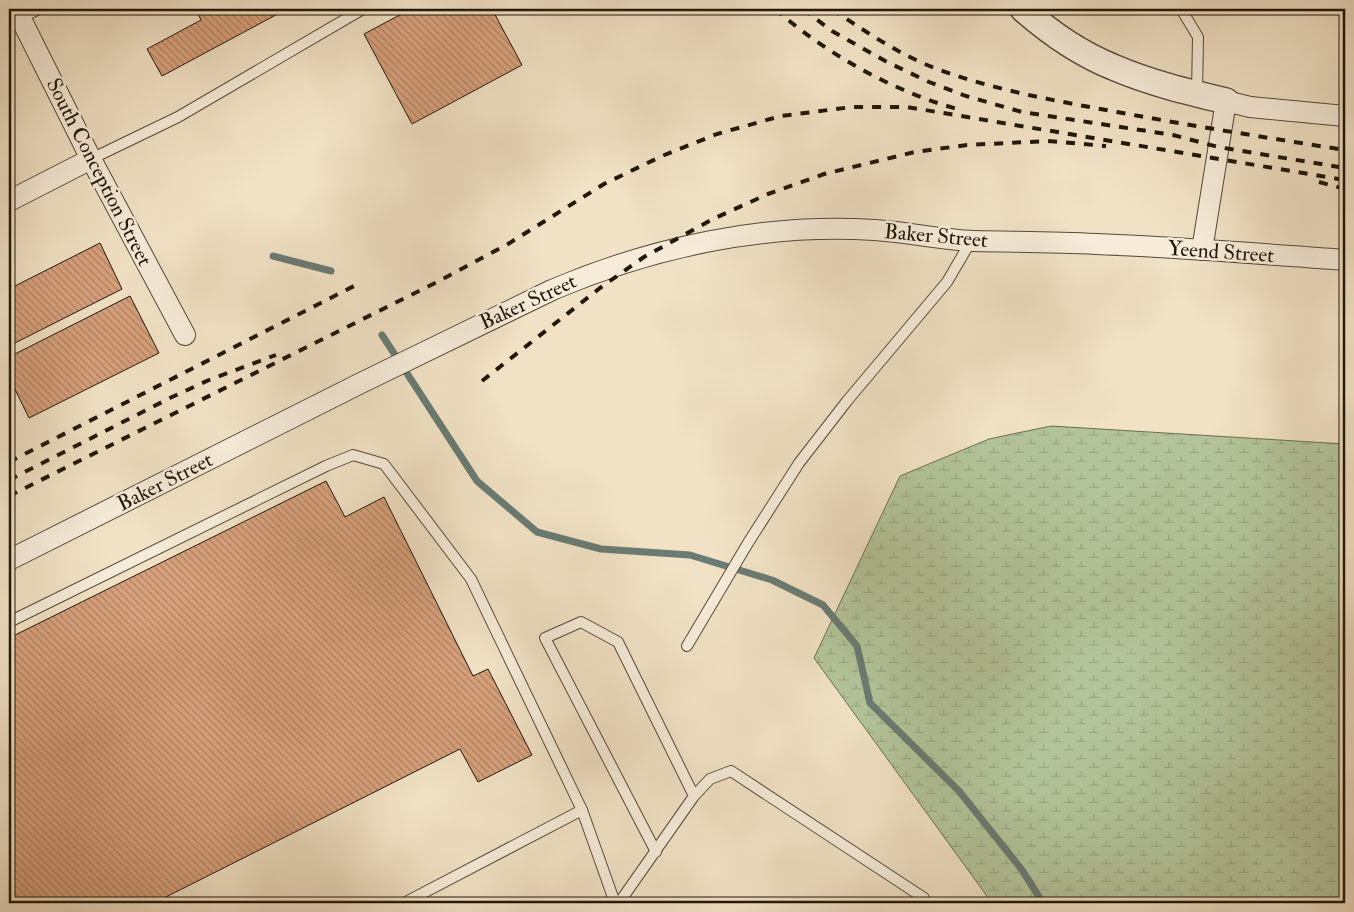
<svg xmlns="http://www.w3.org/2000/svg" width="1354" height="912" font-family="'IM FELL Double Pica',serif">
<defs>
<pattern id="wetland-marsh" width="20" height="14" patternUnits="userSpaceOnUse" patternTransform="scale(1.25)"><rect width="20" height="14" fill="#b3c49a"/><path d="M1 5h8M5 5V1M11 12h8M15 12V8" fill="none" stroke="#9aa883"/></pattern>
<pattern id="building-back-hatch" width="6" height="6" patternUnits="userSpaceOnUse" patternTransform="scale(1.25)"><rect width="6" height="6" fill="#d8a17c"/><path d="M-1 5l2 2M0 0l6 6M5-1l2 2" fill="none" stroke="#af8264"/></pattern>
</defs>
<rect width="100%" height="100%" fill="#f1e2c5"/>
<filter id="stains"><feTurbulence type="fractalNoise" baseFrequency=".004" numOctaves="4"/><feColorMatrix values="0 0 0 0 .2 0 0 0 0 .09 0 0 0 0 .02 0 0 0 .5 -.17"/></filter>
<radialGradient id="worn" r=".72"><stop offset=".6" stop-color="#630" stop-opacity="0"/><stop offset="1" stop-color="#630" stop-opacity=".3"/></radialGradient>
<polygon fill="url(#wetland-marsh)" stroke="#6a6e52" points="1051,426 1345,444 1345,903 992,903 814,658 900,476 989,439"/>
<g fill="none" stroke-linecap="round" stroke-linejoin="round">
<g stroke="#6a7b73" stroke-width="7">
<polyline points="273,256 331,271"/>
<polyline points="382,335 477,481 537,532 601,549 690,555 772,580 823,605 857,646 870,703 959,791 1022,870 1043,903"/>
</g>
</g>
<g fill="url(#building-back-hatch)" stroke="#21170b">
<polygon points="196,9 287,9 162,76 147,49 201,20"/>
<polygon points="411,9 492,9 522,65 412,124 364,34"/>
<polygon points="100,243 122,289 9,346 9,289"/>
<polygon points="130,296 159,353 29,418 9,377 9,357"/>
<polygon points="326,481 345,517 384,497 473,676 488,669 532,755 478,782 460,749 154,903 9,903 9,638"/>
</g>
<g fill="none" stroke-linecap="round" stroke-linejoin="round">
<defs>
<g id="service">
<polyline points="1181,9 1198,37 1197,93"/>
<polyline points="20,18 39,9"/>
<polyline points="91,159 178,117 363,9"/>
<polyline points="9,622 326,466 353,455 384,464 471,579 582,810 615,903"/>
<polyline points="687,646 748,543 799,463 847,401 947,282 971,241"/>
<polyline points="694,796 710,779 731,771 924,898"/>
<polyline points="404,903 582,810"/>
<polyline points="619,903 694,796 618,642 581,622 545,638 656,852"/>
</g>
<g id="minor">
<polyline points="16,9 91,159 185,335"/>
<polyline points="9,201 91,159"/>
<polyline points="1202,250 1226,101 1250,107 1345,116"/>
<path d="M9,560L361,383L552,290C653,247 764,223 874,230C908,232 941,240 974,241C1015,242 1055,242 1096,244C1179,247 1262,254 1345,260"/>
</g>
<path id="tertiary" d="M1023,9C1049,32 1081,54 1113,67C1150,83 1188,92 1226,101"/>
</defs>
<use href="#service" stroke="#554a3a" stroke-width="12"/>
<use href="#minor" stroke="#554a3a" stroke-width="22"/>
<use href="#tertiary" stroke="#554a3a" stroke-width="28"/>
<use href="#service" stroke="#f6ecd9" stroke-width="10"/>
<use href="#minor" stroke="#f6ecd9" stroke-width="20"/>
<use href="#tertiary" stroke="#f6ecd9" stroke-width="25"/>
<g stroke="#21170b" stroke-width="4" stroke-dasharray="9 9" stroke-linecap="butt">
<path d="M775,9C827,54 890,90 957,109"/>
<polyline points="803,9 832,31 887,62 929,82 966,96 1022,112 1173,135 1218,147 1345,168"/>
<path d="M832,9C866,32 901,56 940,70C998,91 1057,101 1117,112C1193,126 1269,138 1345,150"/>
<polyline points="1319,182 1345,189"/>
<polyline points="482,381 600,288 644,257 713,219 768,194 824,174 915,152 967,145 1048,141 1106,146"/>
<polyline points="9,462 356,285"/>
<polyline points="9,480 172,397 209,380 276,355"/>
<polyline points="9,496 439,281 508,244 604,184 662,156 717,134 781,116 852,107 907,107 1345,180"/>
</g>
</g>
<g text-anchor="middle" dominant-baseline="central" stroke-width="5" stroke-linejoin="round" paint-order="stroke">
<g font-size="21" fill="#21170b" stroke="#f6ecd9">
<text transform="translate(99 172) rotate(63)">South Conception Street</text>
<text transform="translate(936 236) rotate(5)">Baker Street</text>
<text transform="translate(1221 252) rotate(4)">Yeend Street</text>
<text transform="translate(528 302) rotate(-25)">Baker Street</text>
<text transform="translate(165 482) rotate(-27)">Baker Street</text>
</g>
</g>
<rect width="1354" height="912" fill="none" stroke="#f1e2c5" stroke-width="30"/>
<rect x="10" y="10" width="1334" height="892" fill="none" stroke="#21170b" stroke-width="2.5"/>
<rect x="15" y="15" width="1324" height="882" fill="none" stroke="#21170b"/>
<rect width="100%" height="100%" filter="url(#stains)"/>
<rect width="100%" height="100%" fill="url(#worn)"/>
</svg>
